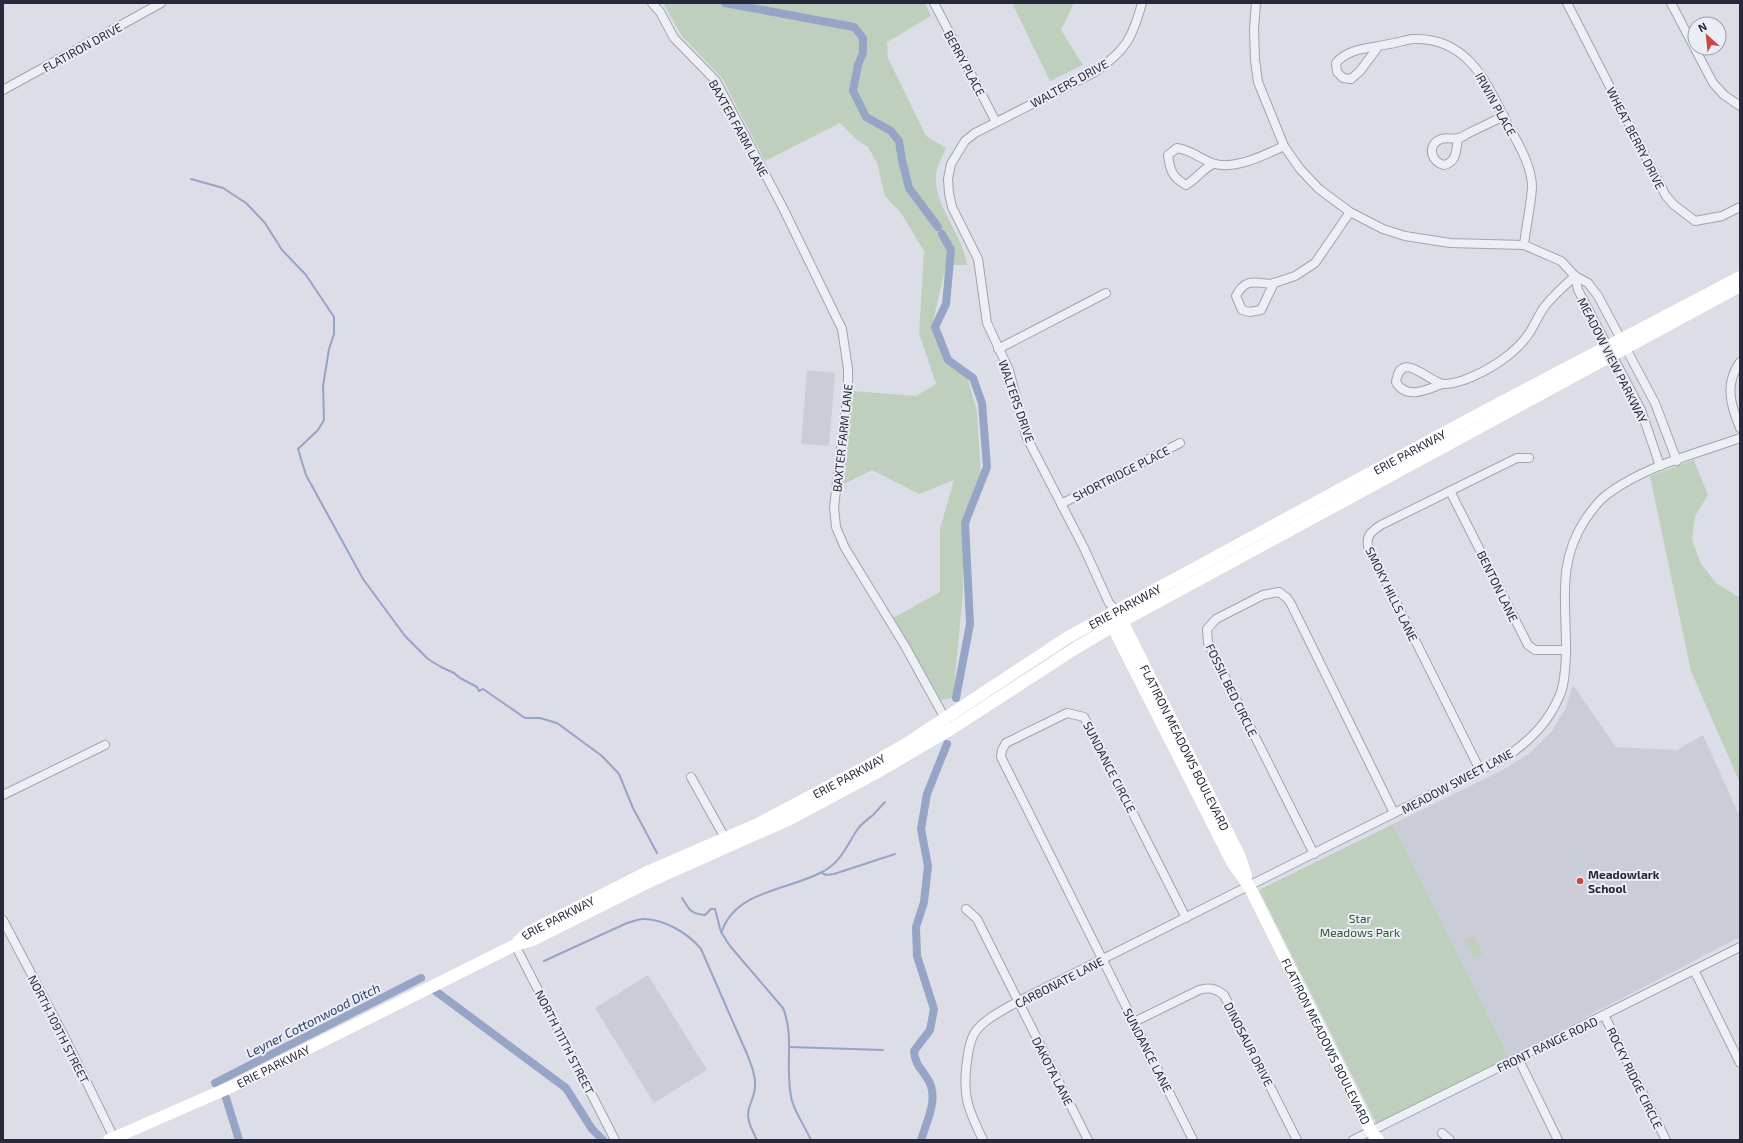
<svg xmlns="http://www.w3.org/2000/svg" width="1743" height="1143" font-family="'Exo 2',sans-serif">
<rect width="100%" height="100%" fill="#dcdde6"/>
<g fill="#caccd8">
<polygon points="807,370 835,373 829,446 801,444"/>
<polygon points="1573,685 1616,747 1677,750 1703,735 1740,817 1740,937 1509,1057 1393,824 1501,771 1530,753 1552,731 1565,709"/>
<polygon points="648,975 707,1070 654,1103 595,1008"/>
</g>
<g fill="#bed0bd">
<path d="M663,3H925L931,16L887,42L888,58L926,136L946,148C943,156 937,166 936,175C933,204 963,235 967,265H946L932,326L946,358L968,379L977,412L981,476L963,521V592L953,698L941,700L893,618L940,592V529L954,480L919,494L872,470L842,485L853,391L916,396L936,384L919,333L924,251L901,213L885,196L877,163L868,147L857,140L840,123L765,161L722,78L682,36Z"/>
<polygon points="1012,3 1074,3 1061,30 1083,65 1050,81"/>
<polygon points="1694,460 1708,495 1695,516 1692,540 1701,564 1716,583 1740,598 1740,783 1691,671 1650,476"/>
<polygon points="1393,824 1509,1057 1376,1123 1259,890"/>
<polygon points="1474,936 1483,954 1474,958 1465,940"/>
</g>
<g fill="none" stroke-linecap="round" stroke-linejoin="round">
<g stroke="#96a4c6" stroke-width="2">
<polyline points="191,179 223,188 246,203 265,223 282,250 306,275 334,317 334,334 329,349 323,386 324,420 318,430 298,449 306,475 363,579 405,636 428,659 441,667 454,673 460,678 477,687 479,691 483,689 525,718 540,718 557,723 602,756 619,774 633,808 657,853"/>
<polyline points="822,873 826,875 834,874 895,854"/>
<path d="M682,898C689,910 691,914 705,915L711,909H715L721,932L730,946L783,1008C795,1037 784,1071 792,1101C796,1114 805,1127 811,1140"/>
<path d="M722,931C736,891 787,890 820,873C840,864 846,847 857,830C861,824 867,820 873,815C877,811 881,806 885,802"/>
<path d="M544,961L627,923C632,922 638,919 643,919C664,919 688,933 701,949L747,1054C751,1064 756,1076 755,1087C755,1093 752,1099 750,1105C745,1118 751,1128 757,1140"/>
<polyline points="789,1047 883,1050"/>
</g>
<g stroke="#96a4c6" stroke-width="8">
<polyline points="725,3 854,27 863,38 863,53 858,65 853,91 866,117 891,131 899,141 902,160 909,188 938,227"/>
<polyline points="942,234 951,250 946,304 935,327 948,360 973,378 982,403 987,467 965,523 970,624 956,698"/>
<polyline points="434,990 566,1088 592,1129 603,1140"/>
<polyline points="215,1083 421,978"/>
<polyline points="226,1098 239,1140"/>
<path d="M921,1140C927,1120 940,1097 927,1078C920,1067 915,1064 914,1051L930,1030L934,1009L917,956L916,927L924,902L928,866L921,829L927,794L947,744"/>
</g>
<defs>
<g id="street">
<polyline points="652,3 660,12 674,38 716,81 783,208 842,329 848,369 848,392 834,507 836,527 845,548 905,646 947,722"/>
<polyline points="934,3 996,122"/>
<polyline points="1256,3 1254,29 1255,60 1258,82 1284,146 1300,169 1319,189 1350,212 1383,229 1405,236 1450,243 1524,245 1561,261 1575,276 1588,283 1598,296 1655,403 1677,461"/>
<polyline points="1567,3 1666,196 1674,205 1695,221 1722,216 1740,207"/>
<polyline points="1671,3 1713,83 1724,95 1740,106"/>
<path d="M1378,47L1360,71L1351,79L1343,78L1337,72L1336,63C1348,48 1372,48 1389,44C1397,43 1405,40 1413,39C1469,37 1487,84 1508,125C1518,143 1532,166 1532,187C1531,206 1526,226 1524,245"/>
<polyline points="3,90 161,3"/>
<path d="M1458,138C1456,150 1457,162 1444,165C1431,162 1427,146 1439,140C1446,136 1451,140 1458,138C1462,138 1466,134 1469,133C1481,127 1492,122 1504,116"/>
<path d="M1213,164C1201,170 1198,178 1186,185C1172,177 1170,170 1168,155L1177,148C1191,150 1199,158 1212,163C1233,171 1265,155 1284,146"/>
<polyline points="1575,276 1578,290 1641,410 1660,466"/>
<path d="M1274,283L1261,310L1250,312L1242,310L1236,296C1245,279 1253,282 1270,284L1274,283L1295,276L1315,263L1350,212"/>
<polyline points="998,349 1106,293"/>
<path d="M1740,362C1724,384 1731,406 1740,428"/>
<path d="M1442,384C1427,390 1406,400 1396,382C1401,348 1429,383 1444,384C1450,384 1458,382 1464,380C1488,371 1516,354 1530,332C1535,324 1539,314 1545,306C1554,295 1565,285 1575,276"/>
<polyline points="1450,491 1528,645 1535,650 1566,650"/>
<polyline points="1061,504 1180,443"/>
<path d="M1116,610L1109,603L1084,548L1026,436L1009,370L987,323L978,259L952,207L949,193L948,179L951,164L965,141L975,133L1095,72C1126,50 1132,39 1142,3"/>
<path d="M1480,770L1368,546C1366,535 1372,531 1381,525L1517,458H1529"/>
<polyline points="691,777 725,838"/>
<polyline points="3,795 105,745"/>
<polyline points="1314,854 1208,643 1207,629 1216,619 1263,595 1279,592 1287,598 1291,604 1394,813"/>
<polyline points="966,909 977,919 1088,1140"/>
<polyline points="1186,918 1084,717 1067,713 1006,743 1002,750 1001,757 1193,1140"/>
<polyline points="3,920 65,1038 114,1138"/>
<polyline points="515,945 615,1140"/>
<polyline points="1694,970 1740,1063"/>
<polyline points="1604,1015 1666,1140"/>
<path d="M1134,1022L1199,990C1209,987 1215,988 1224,995L1297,1140"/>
<polyline points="1518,1058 1558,1140"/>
<polyline points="1442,1133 1450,1140"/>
<path d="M983,1140C968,1109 962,1096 967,1061C968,1053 970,1041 974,1034C982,1020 1005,1009 1019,1001L1508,756C1531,739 1548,723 1559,697C1565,685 1565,669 1566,655C1567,606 1556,564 1585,520C1591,511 1600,499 1609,493C1647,465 1696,454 1740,438"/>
<polyline points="1353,1140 1740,947"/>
</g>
</defs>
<use href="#street" stroke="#a2a3b0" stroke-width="10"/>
<use href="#street" stroke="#eeeff4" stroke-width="8"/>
<g stroke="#fff" stroke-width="12">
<path id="s1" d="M1119,615L1240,857L1246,876"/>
<path id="s2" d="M1112,620L1117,635L1232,862L1249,886L1371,1131L1378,1140"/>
<path id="s3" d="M518,942L527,933L647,872L758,824L871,764L906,744L1068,637L1477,415L1740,277"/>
<path id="s4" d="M109,1140L233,1086L515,945L533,940L655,879L790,819L876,773L951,729L1076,648L1108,629L1740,286"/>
</g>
</g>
<circle fill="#cc4740" stroke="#ebedf4" stroke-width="1.5" cx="1580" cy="881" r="4"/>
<g text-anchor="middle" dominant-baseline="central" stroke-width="4" stroke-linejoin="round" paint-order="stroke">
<g font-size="12" fill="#26293c" stroke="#ebedf4">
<text transform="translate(82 47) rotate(-29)">FLATIRON DRIVE</text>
<text transform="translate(965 63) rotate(62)">BERRY PLACE</text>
<text transform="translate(1069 83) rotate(-29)">WALTERS DRIVE</text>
<text transform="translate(1496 104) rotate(61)">IRWIN PLACE</text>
<text transform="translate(739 128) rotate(61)">BAXTER FARM LANE</text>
<text transform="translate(1636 138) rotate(63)">WHEAT BERRY DRIVE</text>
<text transform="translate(1613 360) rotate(63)">MEADOW VIEW PARKWAY</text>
<text transform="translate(1017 401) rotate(71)">WALTERS DRIVE</text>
<text transform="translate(842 438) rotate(-84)">BAXTER FARM LANE</text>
<text stroke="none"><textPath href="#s3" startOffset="1019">ERIE PARKWAY</textPath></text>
<text transform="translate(1121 473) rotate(-27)">SHORTRIDGE PLACE</text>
<text transform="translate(1498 586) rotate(64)">BENTON LANE</text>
<text transform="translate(1392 594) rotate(64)">SMOKY HILLS LANE</text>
<text stroke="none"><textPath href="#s3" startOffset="695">ERIE PARKWAY</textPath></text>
<text transform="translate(1232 690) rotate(64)">FOSSIL BED CIRCLE</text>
<text stroke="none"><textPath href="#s1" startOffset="148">FLATIRON MEADOWS BOULEVARD</textPath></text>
<text transform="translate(1110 767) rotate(63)">SUNDANCE CIRCLE</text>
<text stroke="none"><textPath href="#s3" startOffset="371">ERIE PARKWAY</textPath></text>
<text transform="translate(1457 781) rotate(-28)">MEADOW SWEET LANE</text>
<text stroke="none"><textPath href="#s3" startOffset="47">ERIE PARKWAY</textPath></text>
<text transform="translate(1059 982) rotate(-27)">CARBONATE LANE</text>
<text transform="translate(59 1029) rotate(63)">NORTH 109TH STREET</text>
<text stroke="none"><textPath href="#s2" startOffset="473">FLATIRON MEADOWS BOULEVARD</textPath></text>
<text transform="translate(565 1042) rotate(63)">NORTH 111TH STREET</text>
<text transform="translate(1249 1044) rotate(63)">DINOSAUR DRIVE</text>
<text transform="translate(1547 1044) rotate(-26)">FRONT RANGE ROAD</text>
<text transform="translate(1148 1050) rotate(63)">SUNDANCE LANE</text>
<text stroke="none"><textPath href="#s4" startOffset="180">ERIE PARKWAY</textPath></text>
<text transform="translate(1053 1071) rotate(63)">DAKOTA LANE</text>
<text transform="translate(1635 1078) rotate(64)">ROCKY RIDGE CIRCLE</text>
</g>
<g font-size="12" font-weight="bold" fill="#26293c" stroke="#ebedf4" text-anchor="start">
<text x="1588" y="874">Meadowlark<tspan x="1588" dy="14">School</tspan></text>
</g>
<g font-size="12" fill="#335734" stroke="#ebedf4">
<text x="1360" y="918">Star<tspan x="1360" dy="14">Meadows Park</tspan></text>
</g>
<g font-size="13" font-style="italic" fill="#31406f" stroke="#ebedf4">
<text transform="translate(313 1020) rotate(-27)">Leyner Cottonwood Ditch</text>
</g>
</g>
<rect width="1743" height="1143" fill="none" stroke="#26293c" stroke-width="8"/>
<g transform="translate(1707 36) rotate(333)"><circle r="19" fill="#ebedf4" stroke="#9c9faa"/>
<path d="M0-3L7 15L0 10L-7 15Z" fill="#cc4740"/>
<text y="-6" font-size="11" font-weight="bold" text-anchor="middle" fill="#26293c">N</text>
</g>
</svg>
